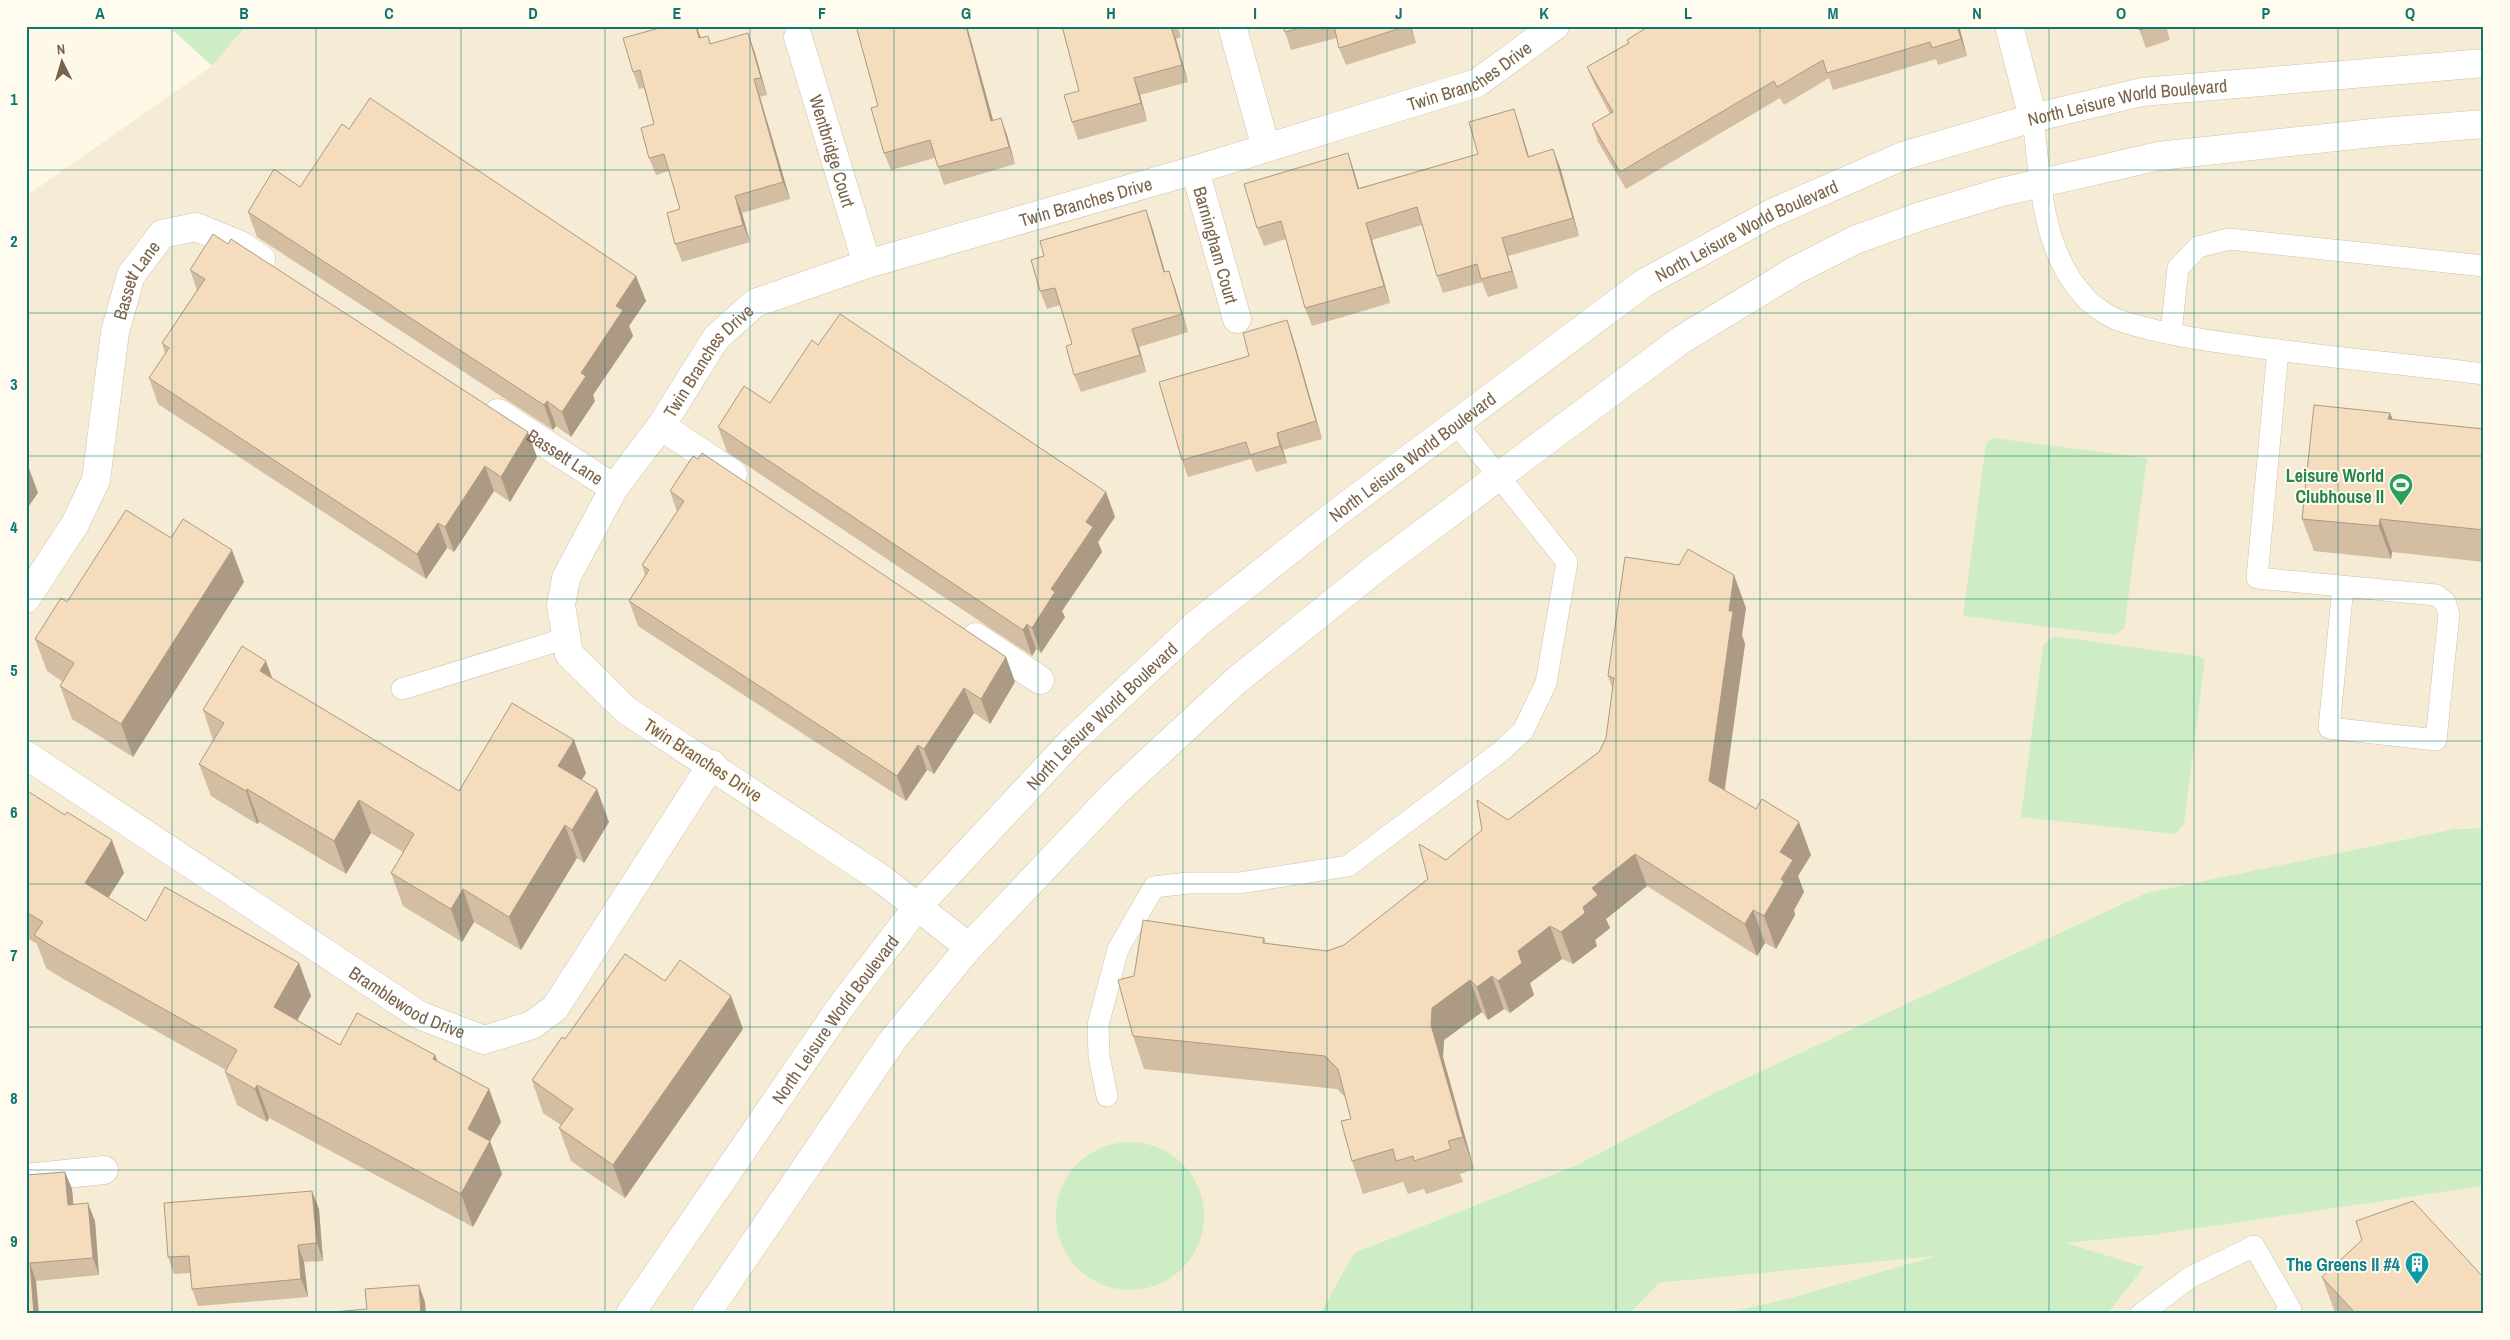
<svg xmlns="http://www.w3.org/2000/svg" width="2510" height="1340" font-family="'Archivo Narrow',sans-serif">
<rect width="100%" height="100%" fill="#fef8e7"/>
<g fill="#f6ecd5">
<polygon points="246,26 2484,26 2484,828 2455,829 2146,893 1716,1092 1577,1165 1354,1253 1320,1314 26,1314 26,196 212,66"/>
<polygon points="2484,1186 2484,1314 1629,1314 1659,1283 2152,1235"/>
</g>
<g fill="#ceedc4">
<polygon points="168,26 246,26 212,66"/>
<polygon points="1993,438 2147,458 2124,629 2115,635 1963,616 1986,444"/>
<polygon points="2054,636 2196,656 2205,659 2184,824 2176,834 2021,817 2043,645"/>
<polygon points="2484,828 2484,1186 2152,1235 2066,1243 2144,1267 2107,1314 1722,1314 1791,1298 1936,1256 1659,1283 1629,1314 1320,1314 1354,1253 1577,1165 1716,1092 2146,893 2455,829"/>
<circle cx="1130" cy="1216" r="74"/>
</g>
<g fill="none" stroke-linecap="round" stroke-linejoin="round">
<defs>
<g id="lane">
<path d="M2033,118C2040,177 2041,250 2084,296C2091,305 2108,316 2118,320C2159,334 2204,340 2247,346C2326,357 2405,364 2484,374"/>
<polyline points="2171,333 2178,268 2198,247 2229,239 2484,266"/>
<polyline points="2278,350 2257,578 2436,595 2445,602 2449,614 2436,740 2329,728 2343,587"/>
<polyline points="402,689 567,638"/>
<polyline points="1107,1096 1099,1056 1098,1025 1118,949 1154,887 1188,883 1239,883 1348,866 1499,753 1523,731 1546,683 1567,562 1456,423"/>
<polyline points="2141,1314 2189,1278 2254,1246 2291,1310 2285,1314"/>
</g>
<g id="street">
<polyline points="1232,26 1266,148"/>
<polyline points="2009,26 2033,118"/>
<path id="s1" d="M798,37L867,264"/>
<path id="s2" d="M1195,170L1237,319"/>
<path id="s3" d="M498,413L614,488"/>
<polyline points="661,426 733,474"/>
<path id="s4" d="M26,599L75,524L96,480L115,332L131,275L162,234L196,227L240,245L261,259"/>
<polyline points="976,637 1040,680"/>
<path id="s5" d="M26,755L419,1015L484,1040L532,1025L555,1008L712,764"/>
<path id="s6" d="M969,947L883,880L626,710L569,654L561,605L566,578L614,488L661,426L716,338L755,303L867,264L1195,170L1477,83L1555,26"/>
<polyline points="26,1178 104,1170"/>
</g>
<g id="secondary">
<path id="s7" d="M630,1314L842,1005L918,906L1071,742L1198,623L1338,512L1644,283L1772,213L1903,156L2033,118L2142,92L2484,63"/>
<polyline points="706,1314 892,1041 969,947 1114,794 1237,680 1379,566 1681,340 1794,271 1855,240 1921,216 2002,192 2159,156 2382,132 2484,124"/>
</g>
</defs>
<use href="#lane" stroke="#d0c1ab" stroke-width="22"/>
<use href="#street" stroke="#d0c1ab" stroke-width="29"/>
<use href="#secondary" stroke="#d4c3a9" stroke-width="29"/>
<use href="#lane" stroke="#fff" stroke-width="21"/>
<use href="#street" stroke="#fff" stroke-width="28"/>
<use href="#secondary" stroke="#fff" stroke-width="28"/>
</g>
<g fill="#d3bda3">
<polygon points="667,26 697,26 701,38 708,36 711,44 754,50 767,95 760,97 790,199 742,213 750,242 682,262 675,244 680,209 669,171 656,175 649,158 654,124 644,88 639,89 633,72"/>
<polygon points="856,26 967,26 993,120 1007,135 1015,164 944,185 935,158 891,170 884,153 878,106"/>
<polygon points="1062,26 1178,26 1181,37 1176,39 1188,82 1140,95 1147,121 1078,140 1072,122 1079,91"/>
<polygon points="1283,26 1411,26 1416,43 1346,65 1339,48 1337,38 1291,50"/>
<polygon points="1959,26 1967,56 1938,65 1936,59 1833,90 1829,78 1784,105 1780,98 1626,189 1598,142 1592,124 1610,114 1594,84 1587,67 1628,43 1627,40"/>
<polygon points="2138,26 2166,26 2170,40 2146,48"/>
<polygon points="1520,127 1529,157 1560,167 1579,236 1508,256 1518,288 1488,297 1482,282 1443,293 1437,276 1422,225 1372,240 1390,303 1312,326 1305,308 1286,239 1264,246 1257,228 1354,171 1359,188 1478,154"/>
<polygon points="349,129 636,276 646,301 629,326 633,336 593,395 595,401 571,437 556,426 553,430 257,237 248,212 300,187"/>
<polygon points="1146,210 1152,227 1165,272 1175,288 1188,332 1139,347 1146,372 1081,392 1074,375 1072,344 1060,305 1047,309 1040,291 1044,256"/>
<polygon points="190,270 537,457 510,502 494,491 454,552 447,548 426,579 158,404 149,378 165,354 162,343 197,290"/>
<polygon points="1287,320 1293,338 1322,439 1283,450 1287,463 1256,472 1251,459 1188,477 1182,460 1249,356"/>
<polygon points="818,345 1106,492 1115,517 1098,542 1102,552 1062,611 1065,617 1041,653 1036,649 1032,656 727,452 718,427 770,403"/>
<polygon points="2390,413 2393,420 2484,429 2484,562 2392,552 2391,559 2314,551 2302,519"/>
<polygon points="670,491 1006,657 1015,682 990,724 974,713 934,774 927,770 906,801 638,626 629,601 645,575 642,565 677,512"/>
<polygon points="171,538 244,582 133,757 72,719 60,686 63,682 47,671 35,639 67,602"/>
<polygon points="1746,608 1742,635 1745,644 1725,790 1811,855 1798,876 1804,892 1794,910 1795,915 1776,949 1765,943 1757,956 1647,886 1606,919 1610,928 1595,940 1597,946 1573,964 1562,959 1530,983 1534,995 1510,1013 1504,1009 1488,1020 1482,1012 1444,1040 1443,1057 1474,1169 1460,1174 1463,1182 1426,1194 1424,1189 1408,1194 1403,1182 1363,1194 1352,1161 1351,1119 1345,1097 1337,1089 1144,1069 1133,1036 1134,976 1264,938 1266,943 1327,951 1344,945 1428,879 1446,860 1508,820 1599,752 1606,738 1613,690 1608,676"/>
<polygon points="273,679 459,791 586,773 581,780 609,822 584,863 577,858 521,950 474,922 462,942 403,906 391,873 403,852 371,833 346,874 259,822 257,824 211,796 199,764 213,740 203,710"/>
<polygon points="26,790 124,873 108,898 146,921 299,963 311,996 297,1020 340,1045 435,1055 437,1062 489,1089 501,1122 490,1141 502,1174 473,1227 269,1118 267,1122 237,1105 225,1072 226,1070 65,980 46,968 37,944 26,937"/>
<polygon points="665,981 743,1029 625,1198 571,1161 559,1128 561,1125 543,1113 532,1080 565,1039"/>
<polygon points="65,1172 72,1189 73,1205 95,1221 99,1275 36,1281 26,1314 26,1175"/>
<polygon points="319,1209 323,1261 304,1262 308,1297 198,1306 192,1289 190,1273 174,1274 168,1257"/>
<polygon points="2322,1277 2484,1314 2338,1314 2334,1310"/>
</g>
<g fill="#ac9a84">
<polygon points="696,26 700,36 706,56 699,38"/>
<polygon points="966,26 967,26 998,138 991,121"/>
<polygon points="1171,26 1176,39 1188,82 1182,65"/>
<polygon points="1410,26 1411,26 1416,43"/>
<polygon points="1957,26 1959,26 1967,56 1961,39"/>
<polygon points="748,33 754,50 767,95 761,78"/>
<polygon points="1134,78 1140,95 1147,121 1141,103"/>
<polygon points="754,79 760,97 790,199 783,182"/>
<polygon points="1514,109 1520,127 1534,174 1528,157"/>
<polygon points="1001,118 1007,135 1015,164 1009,147"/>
<polygon points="1553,149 1560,167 1579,236 1573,218"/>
<polygon points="1348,153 1354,171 1364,206 1358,189"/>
<polygon points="735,196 742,213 750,242 743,225"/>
<polygon points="1146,210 1152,227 1170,290 1164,272"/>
<polygon points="1366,223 1372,240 1390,303 1384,286"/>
<polygon points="1502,238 1508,256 1518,288 1512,271"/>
<polygon points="1169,271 1175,288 1188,332 1182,314"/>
<polygon points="636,276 646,301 629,326 633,336 593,395 595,401 571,437 562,412 616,306"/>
<polygon points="1287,320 1293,338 1322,439 1316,421"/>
<polygon points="1132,329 1139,347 1146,372 1140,355"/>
<polygon points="547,401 556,426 553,430 544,405"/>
<polygon points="2390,413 2402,445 2388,419"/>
<polygon points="528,432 537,457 510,502 501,477"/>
<polygon points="1277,433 1283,450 1287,463 1280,446"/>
<polygon points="26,460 38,493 26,510"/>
<polygon points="485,466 494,491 454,552 445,527"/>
<polygon points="1106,492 1115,517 1098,542 1102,552 1062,611 1065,617 1041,653 1032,628 1051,589 1086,522"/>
<polygon points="2380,519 2392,552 2391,559 2379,526"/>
<polygon points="438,523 447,548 426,579 417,554"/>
<polygon points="232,550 244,582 133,757 121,724"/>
<polygon points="1734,575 1746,608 1742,635 1745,644 1721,814 1709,781 1729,611"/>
<polygon points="1027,624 1036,649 1032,656 1023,630"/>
<polygon points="1006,657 1015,682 990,724 981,699"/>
<polygon points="266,661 278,694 260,671"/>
<polygon points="964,688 974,713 934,774 924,749"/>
<polygon points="574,740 586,773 570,799 558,766"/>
<polygon points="918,745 927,770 906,801 897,776"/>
<polygon points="247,789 259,822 257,824 246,791"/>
<polygon points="597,789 609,822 584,863 572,830"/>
<polygon points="359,800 371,833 346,874 334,841"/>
<polygon points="1799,822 1811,855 1798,876 1804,892 1794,910 1795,915 1776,949 1764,916 1780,852"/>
<polygon points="565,825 577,858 521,950 509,917"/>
<polygon points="112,840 124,873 97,916 85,883"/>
<polygon points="1635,854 1647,886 1606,919 1610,928 1595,940 1597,946 1573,964 1561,932 1583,907 1592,888"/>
<polygon points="463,889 474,922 462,942 451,909"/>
<polygon points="1753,910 1765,943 1757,956 1745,924"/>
<polygon points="1550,926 1562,959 1530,983 1534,995 1510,1013 1498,981 1518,951"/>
<polygon points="299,963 311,996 286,1040 274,1007"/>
<polygon points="1492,976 1504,1009 1488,1020 1477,987"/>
<polygon points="1470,980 1482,1012 1444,1040 1443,1057 1474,1169 1463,1137 1431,1025 1432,1008"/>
<polygon points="731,996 743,1029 625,1198 613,1165"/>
<polygon points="435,1055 447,1088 433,1059"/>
<polygon points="257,1085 269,1118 267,1122 255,1089"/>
<polygon points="489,1089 501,1122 490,1141 502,1174 473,1227 461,1194 468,1129"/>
<polygon points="65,1172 72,1189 75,1222 68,1205"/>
<polygon points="312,1191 319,1209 323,1261 317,1243"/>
<polygon points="88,1203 95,1221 99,1275 93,1258"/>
<polygon points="298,1245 304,1262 308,1297 301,1279"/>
<polygon points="30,1263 36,1281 39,1314 34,1314"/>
<polygon points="419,1285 425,1302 426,1314 421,1314"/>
</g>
<g fill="#f5dcbd" stroke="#ac9a84">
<polygon points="667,26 696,26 699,38 708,36 710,44 748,33 761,78 754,79 783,182 735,196 743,225 675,244 667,213 680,209 664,154 649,158 641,128 654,124 640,70 633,72 623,38"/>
<polygon points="856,26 966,26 991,121 1001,118 1009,147 938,167 930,140 884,153 871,108 878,106"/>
<polygon points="1062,26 1171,26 1182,65 1134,78 1141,103 1072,122 1064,95 1079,91"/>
<polygon points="1283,26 1308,26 1285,32"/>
<polygon points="1334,26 1407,26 1339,48"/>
<polygon points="1649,26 1957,26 1961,39 1932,48 1930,42 1827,73 1823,60 1777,87 1774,81 1620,172 1592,124 1613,112 1587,67 1629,43 1627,40"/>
<polygon points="2138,26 2152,26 2139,30"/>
<polygon points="370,98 636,276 616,306 623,310 581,373 586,376 562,412 547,401 544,405 248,212 274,169 300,187 342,124 349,129"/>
<polygon points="1514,109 1528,157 1553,149 1573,218 1502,238 1512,271 1481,279 1477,264 1437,276 1417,207 1366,223 1384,286 1305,308 1281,221 1257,228 1244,184 1348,153 1358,189 1478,154 1469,122"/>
<polygon points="1146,210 1164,272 1169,271 1182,314 1132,329 1140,355 1074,375 1066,346 1072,344 1055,288 1040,291 1031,260 1044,256 1040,241"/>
<polygon points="213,234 228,244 231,239 528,432 501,477 485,466 445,527 438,523 417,554 149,378 169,348 162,343 205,279 190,270"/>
<polygon points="840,314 1106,492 1086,522 1093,527 1051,589 1055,592 1032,628 1027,624 1023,630 718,427 744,386 770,403 812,340 818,345"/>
<polygon points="1287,320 1316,421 1277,433 1280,446 1250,455 1246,442 1182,460 1159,382 1249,356 1243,333"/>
<polygon points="2314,405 2390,413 2388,419 2484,429 2484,530 2380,519 2379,526 2302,519"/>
<polygon points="702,453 1006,657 981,699 964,688 924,749 918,745 897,776 629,601 649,570 642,565 684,501 670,491 693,456 698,459"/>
<polygon points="126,510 171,538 183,519 232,550 121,724 60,686 74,663 35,639 61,598 67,602"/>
<polygon points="1688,549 1734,575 1729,611 1733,611 1709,781 1756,809 1762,799 1799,822 1780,852 1793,860 1781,879 1784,882 1764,916 1753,910 1745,924 1635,854 1592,888 1598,895 1583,907 1585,913 1561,932 1550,926 1518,951 1522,963 1498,981 1492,976 1477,987 1470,980 1432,1008 1431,1025 1463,1137 1448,1141 1451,1149 1414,1161 1413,1156 1396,1161 1393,1149 1352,1161 1341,1121 1351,1119 1338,1069 1325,1056 1133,1036 1118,980 1134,976 1143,920 1264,938 1263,943 1327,951 1344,945 1428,879 1419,844 1446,860 1482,830 1477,800 1508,820 1599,752 1606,738 1614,678 1608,676 1625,557 1679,565"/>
<polygon points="242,646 266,661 260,671 459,791 512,703 574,740 558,766 597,789 572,830 565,825 509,917 463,889 451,909 391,873 414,834 359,800 334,841 247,789 246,791 199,764 224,723 203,710"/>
<polygon points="26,790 65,815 67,812 112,840 85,883 146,921 165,887 299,963 274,1007 340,1045 357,1013 435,1055 433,1059 489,1089 468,1129 490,1141 461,1194 257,1085 255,1089 225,1072 237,1050 53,947 34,935 43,922 26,912"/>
<polygon points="625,954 665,981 680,960 731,996 613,1165 559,1128 573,1109 532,1080 562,1037 565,1039"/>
<polygon points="65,1172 68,1205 88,1203 93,1258 30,1263 34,1314 26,1314 26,1175"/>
<polygon points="312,1191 317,1243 298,1245 301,1279 192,1289 189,1256 168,1257 164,1203"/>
<polygon points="2413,1201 2484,1278 2484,1314 2356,1314 2322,1277 2362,1240 2356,1221"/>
<polygon points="419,1285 421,1314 334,1314 333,1312 367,1309 365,1289"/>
</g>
<path fill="none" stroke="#0f766e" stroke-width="1" stroke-opacity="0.55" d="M172,26V1314M316,26V1314M461,26V1314M605,26V1314M750,26V1314M894,26V1314M1038,26V1314M1183,26V1314M1327,26V1314M1472,26V1314M1616,26V1314M1760,26V1314M1905,26V1314M2049,26V1314M2194,26V1314M2338,26V1314M26,170H2484M26,313H2484M26,456H2484M26,599H2484M26,741H2484M26,884H2484M26,1027H2484M26,1170H2484"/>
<defs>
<symbol id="stadium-pin" viewBox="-11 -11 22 30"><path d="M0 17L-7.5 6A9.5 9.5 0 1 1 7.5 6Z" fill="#2e9e5b" stroke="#fffbef"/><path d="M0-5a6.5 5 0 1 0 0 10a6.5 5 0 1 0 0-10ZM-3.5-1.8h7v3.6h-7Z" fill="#fff"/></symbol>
<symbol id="building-pin" viewBox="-11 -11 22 30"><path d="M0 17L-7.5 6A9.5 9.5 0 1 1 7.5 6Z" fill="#0f9aa8" stroke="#fffbef"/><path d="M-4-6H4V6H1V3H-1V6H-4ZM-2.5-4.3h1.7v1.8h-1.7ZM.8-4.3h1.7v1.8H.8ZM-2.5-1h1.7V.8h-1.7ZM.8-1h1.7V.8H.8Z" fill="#fff"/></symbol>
</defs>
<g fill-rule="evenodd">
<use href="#stadium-pin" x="2387" y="471" width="28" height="38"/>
<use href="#building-pin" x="2403" y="1250" width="28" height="38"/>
</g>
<g text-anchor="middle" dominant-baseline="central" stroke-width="4" stroke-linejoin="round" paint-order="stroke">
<g font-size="18" fill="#796249" stroke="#fffbef">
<text stroke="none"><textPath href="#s6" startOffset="1661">Twin Branches Drive</textPath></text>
<text stroke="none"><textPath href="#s7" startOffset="1979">North Leisure World Boulevard</textPath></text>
<text stroke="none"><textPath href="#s1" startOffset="119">Wentbridge Court</textPath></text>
<text stroke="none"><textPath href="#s6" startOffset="1256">Twin Branches Drive</textPath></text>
<text stroke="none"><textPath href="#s7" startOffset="1574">North Leisure World Boulevard</textPath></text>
<text stroke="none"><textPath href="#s2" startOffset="78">Barningham Court</textPath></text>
<text stroke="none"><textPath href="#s4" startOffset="344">Bassett Lane</textPath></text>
<text stroke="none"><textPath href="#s6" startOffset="835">Twin Branches Drive</textPath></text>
<text stroke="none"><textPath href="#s3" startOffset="80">Bassett Lane</textPath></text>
<text stroke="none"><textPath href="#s7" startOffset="1169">North Leisure World Boulevard</textPath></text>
<text stroke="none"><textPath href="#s7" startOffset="764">North Leisure World Boulevard</textPath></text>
<text transform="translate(703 760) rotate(33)">Twin Branches Drive</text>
<text stroke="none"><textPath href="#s5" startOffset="455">Bramblewood Drive</textPath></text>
<text stroke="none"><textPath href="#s7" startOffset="359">North Leisure World Boulevard</textPath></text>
</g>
<g font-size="18" font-weight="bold" fill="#27864d" stroke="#fffbef" text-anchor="end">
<text x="2384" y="475">Leisure World<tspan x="2384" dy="21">Clubhouse II</tspan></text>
</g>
<g font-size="18" font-weight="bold" fill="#0d838f" stroke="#fffbef" text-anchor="end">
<text x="2400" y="1264">The Greens II #4</text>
</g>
</g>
<rect width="2510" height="1340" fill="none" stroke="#fffbef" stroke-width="55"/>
<g transform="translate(62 62) rotate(355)" stroke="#fffbef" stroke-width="4" paint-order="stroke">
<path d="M0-4L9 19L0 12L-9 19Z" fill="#796249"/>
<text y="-8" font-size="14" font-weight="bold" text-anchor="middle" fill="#796249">N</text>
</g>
<rect x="28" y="28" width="2454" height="1284" fill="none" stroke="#0f766e" stroke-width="2"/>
<g font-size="16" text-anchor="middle" font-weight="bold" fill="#0f766e">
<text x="100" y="19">A</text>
<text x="244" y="19">B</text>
<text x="389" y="19">C</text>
<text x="533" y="19">D</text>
<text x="677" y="19">E</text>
<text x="822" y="19">F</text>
<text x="966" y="19">G</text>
<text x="1111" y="19">H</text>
<text x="1255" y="19">I</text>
<text x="1399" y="19">J</text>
<text x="1544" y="19">K</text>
<text x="1688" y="19">L</text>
<text x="1833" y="19">M</text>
<text x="1977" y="19">N</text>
<text x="2121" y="19">O</text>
<text x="2266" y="19">P</text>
<text x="2410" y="19">Q</text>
<text x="14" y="105">1</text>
<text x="14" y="247">2</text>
<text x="14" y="390">3</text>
<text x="14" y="533">4</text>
<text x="14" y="676">5</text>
<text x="14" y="818">6</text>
<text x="14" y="961">7</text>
<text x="14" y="1104">8</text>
<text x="14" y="1247">9</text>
</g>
</svg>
